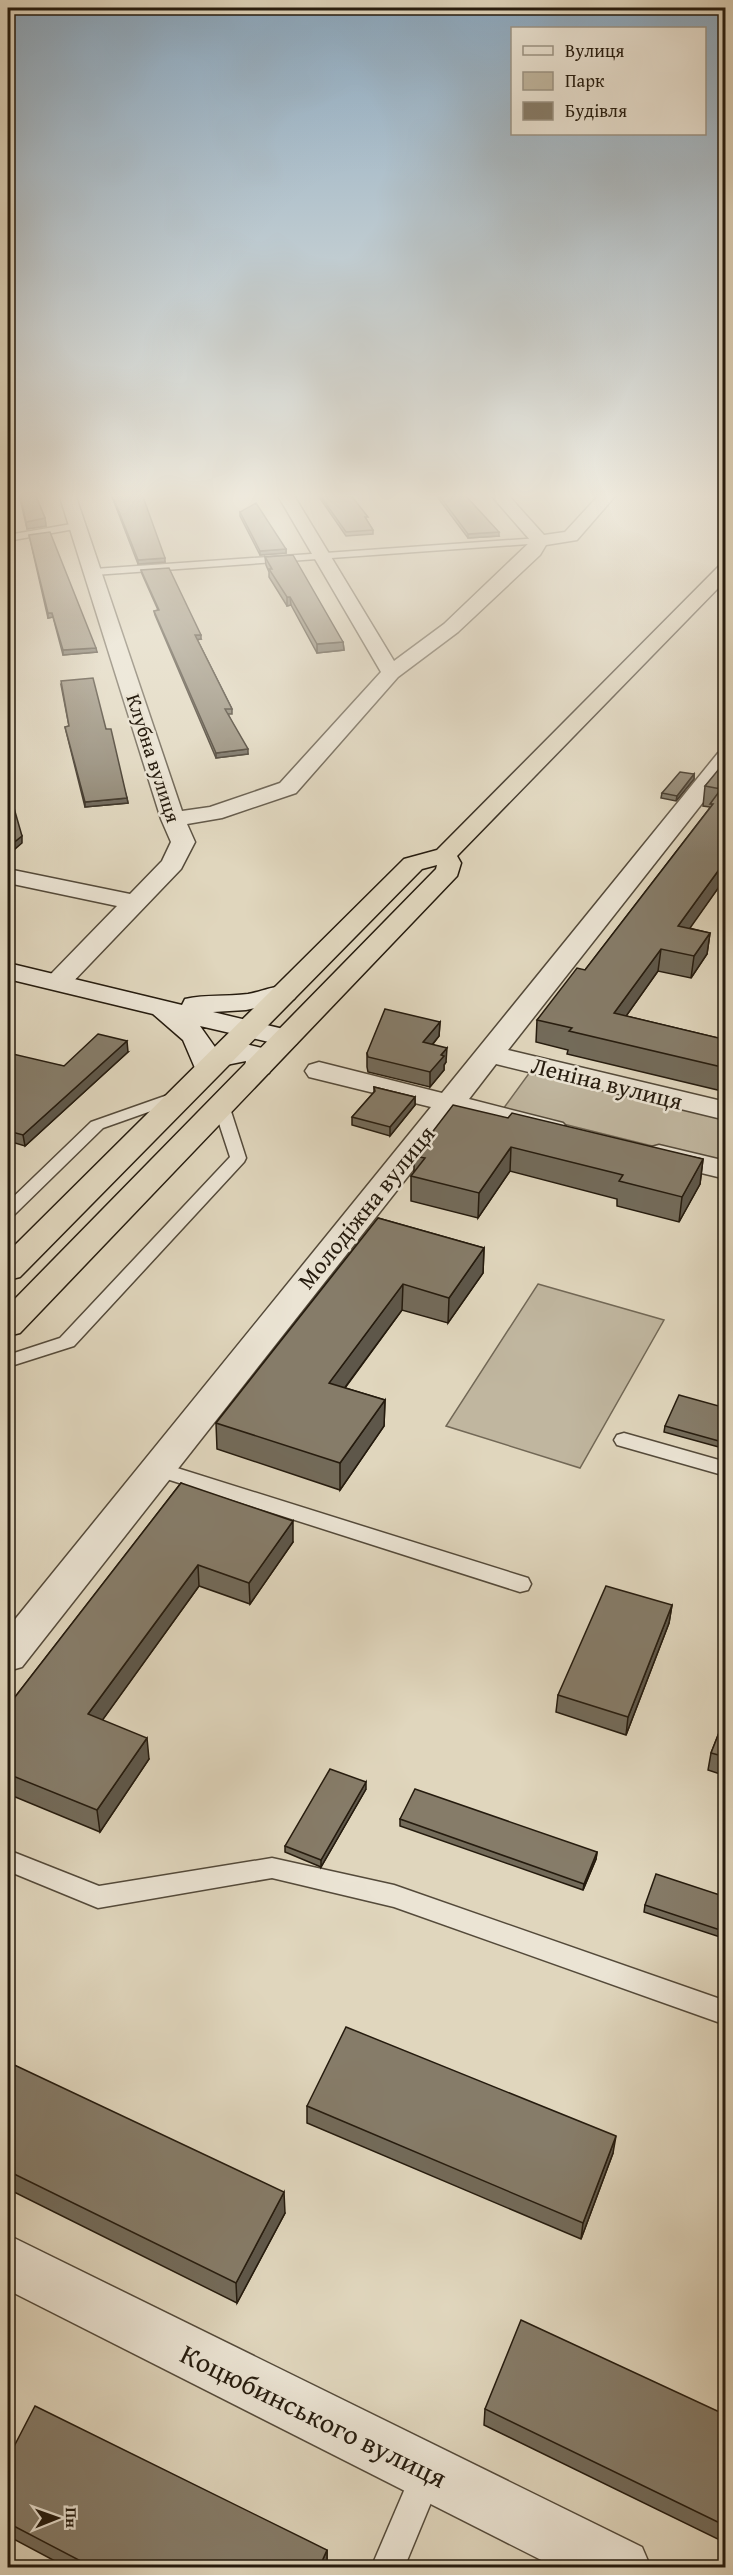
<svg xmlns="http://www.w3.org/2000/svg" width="733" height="2575" font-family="'Gentium Book Plus',serif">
<rect width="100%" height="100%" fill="#e0d6bd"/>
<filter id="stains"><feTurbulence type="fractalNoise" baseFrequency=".00333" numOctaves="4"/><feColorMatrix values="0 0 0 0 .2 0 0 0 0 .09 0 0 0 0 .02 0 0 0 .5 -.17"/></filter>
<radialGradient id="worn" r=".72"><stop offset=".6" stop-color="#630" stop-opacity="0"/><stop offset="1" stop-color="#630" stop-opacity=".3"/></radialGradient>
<g fill="#c0b69f" stroke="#726856" stroke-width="1.5">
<polygon points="530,1072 725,1119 725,1164 503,1109"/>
<polygon points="538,1284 664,1320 580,1468 446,1426"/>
</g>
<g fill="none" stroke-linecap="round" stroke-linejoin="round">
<defs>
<g id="lane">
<polygon points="77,523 80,524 80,528 8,541 8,535"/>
<polygon points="540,538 545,541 543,543 94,575 89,572 94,569"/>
<polygon points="179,1091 185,1093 187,1096 185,1099 103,1128 14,1215 8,1216 8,1202 91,1122"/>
<polygon points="221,1100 229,1105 246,1158 244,1162 74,1346 8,1367 8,1355 60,1338 230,1157 213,1105"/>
<polygon points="624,1433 726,1462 726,1476 617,1445 614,1440 617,1435"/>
<polygon points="158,1462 528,1578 531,1584 528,1590 520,1592 151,1474 148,1469 151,1464"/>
<polygon points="8,1850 99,1886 272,1858 394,1885 726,2001 726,2025 394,1907 272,1878 98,1908 8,1871"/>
<polygon points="426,2460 437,2465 442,2476 404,2568 371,2568 415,2465"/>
</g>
<g id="street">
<polygon points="59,494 75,494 182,811 210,807 280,783 381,672 277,494 293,494 394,661 444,624 531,541 490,494 507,494 544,535 565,532 600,494 617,494 577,540 546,545 540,555 458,632 398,677 296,793 222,818 187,824 195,842 181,869 67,988 58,990 49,988 45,982 49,976 117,906 8,883 8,869 130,894 162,861 171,842 161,819"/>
<polygon points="726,752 726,773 508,1050 726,1102 726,1120 496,1064 469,1099 563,1123 568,1129 563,1135 553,1138 457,1114 22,1667 8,1671 8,1628 431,1107 309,1077 305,1071 309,1065 319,1062 442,1093 718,753"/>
<polygon points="659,1145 726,1161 726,1179 648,1160 644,1154 648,1148"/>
<polygon points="8,2235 642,2547 651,2568 557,2568 8,2290"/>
</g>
<path id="secondary" d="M8,963L182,1005L185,999C206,994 227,997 248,994C264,991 279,983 294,987L298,993L294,999L246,1010L213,1012L296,1032L300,1038L296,1044L286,1046L200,1026L217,1050L241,1043L266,1049L274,1061L269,1073L259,1076L249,1073L245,1067L246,1061L221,1066L218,1075L208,1078L198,1075L183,1040L153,1014L8,979Z"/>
<polygon id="highway" points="726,564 726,580 457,856 461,863 457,876 20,1333 8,1336 8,1306 436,869 437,865 422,869 20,1277 8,1280 8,1252 404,859 437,850 720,565"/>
</defs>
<use href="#lane" stroke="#544a3a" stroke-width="3"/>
<use href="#street" stroke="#544a3a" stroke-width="3"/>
<use href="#secondary" stroke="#251b0e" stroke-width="3"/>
<use href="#highway" stroke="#251b0e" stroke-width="3"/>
<use href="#lane" fill="#ebe4d4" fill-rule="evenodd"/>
<use href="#street" fill="#ebe4d4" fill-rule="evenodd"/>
<use href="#secondary" fill="#ebe4d4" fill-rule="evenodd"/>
<use href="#highway" fill="#e0d6bd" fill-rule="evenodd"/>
</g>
<g fill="#736b5a" stroke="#251b0e" stroke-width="1.5">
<polygon points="19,494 35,494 45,518 46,526 27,529"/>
<polygon points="111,494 137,494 165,562 138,564"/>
<polygon points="317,494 350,494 373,530 373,534 346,536"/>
<polygon points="435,494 464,494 499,536 468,538"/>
<polygon points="240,512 286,549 286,553 260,555 240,516"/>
<polygon points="29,535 97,652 63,655 53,617 48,618"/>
<polygon points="265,557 343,642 344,650 317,653 291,605 287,606 269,577 269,572 266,565"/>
<polygon points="141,570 201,639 197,639 232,709 232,714 228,714 248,754 216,758 155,615 154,611 158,610 142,574"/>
<polygon points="61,685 106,729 127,798 128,803 85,807 65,727 69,726"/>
<polygon points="726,765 726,877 689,928 710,933 707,954 691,978 658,971 626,1016 718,1038 726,1031 726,1092 567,1054 568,1050 536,1042 537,1020 585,970 709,809 710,807 703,806 705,786"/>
<polygon points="694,774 694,779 676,801 661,798 662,793"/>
<polygon points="440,1022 439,1036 433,1044 446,1062 444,1065 444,1070 430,1087 368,1072 367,1067 367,1053"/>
<polygon points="128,1052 25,1146 8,1141 8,1059 64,1066"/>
<polygon points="374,1087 415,1097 415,1105 390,1136 352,1125 352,1117 374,1092"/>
<polygon points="508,1118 703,1159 700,1184 679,1222 617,1206 617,1199 510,1171 478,1218 411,1201 411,1176 414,1173 414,1156"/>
<polygon points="378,1218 484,1248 483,1273 448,1323 402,1310 345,1388 385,1400 384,1426 340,1490 217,1449 216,1423"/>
<polygon points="726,1408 726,1449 664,1432 665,1426"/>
<polygon points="181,1483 293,1542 250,1604 199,1586 102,1720 149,1759 100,1832 8,1794 8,1706"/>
<polygon points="672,1605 669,1623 626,1735 556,1712 558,1695"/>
<polygon points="726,1715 726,1776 708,1770 711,1753"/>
<polygon points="366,1789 321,1867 285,1852 285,1846"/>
<polygon points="400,1819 597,1852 596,1859 583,1890 400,1826"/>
<polygon points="726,1897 726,1939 644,1912 645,1905"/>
<polygon points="8,2062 285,2213 237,2303 8,2189"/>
<polygon points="307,2106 613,2153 581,2239 307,2123"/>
<polygon points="485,2409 726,2415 726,2543 484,2425"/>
<polygon points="8,2458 327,2550 327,2565 326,2568 68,2568 8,2536"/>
</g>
<g fill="#5e574a" stroke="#251b0e" stroke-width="1.5">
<polygon points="45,518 46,526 27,529 26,522"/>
<polygon points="499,532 499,536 468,538 468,534"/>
<polygon points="286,549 286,553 260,555 260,551"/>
<polygon points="165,558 165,562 138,564 138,560"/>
<polygon points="287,597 290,597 291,605 287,606"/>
<polygon points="48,613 52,613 53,617 48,618"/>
<polygon points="195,635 201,635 201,639 195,640"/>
<polygon points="343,642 344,650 317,653 317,644"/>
<polygon points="96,648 97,652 63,655 63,650"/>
<polygon points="248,749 248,754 216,758 216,753"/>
<polygon points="694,774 694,779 676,801 677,796"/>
<polygon points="127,798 128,803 85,807 85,802"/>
<polygon points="22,836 22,843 8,855 8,847"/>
<polygon points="726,860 726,877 676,948 678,926"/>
<polygon points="710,933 707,954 691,978 694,956"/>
<polygon points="661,949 658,971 612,1036 614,1013"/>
<polygon points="440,1022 439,1036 423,1056 423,1042"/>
<polygon points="127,1041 128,1052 25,1146 23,1135"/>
<polygon points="447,1048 446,1062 444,1065 444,1070 430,1087 430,1072 441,1055"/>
<polygon points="415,1097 415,1105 390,1136 390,1127"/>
<polygon points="511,1147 510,1171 478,1218 479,1193"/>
<polygon points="703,1159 700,1184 679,1222 682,1197"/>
<polygon points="484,1248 483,1273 448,1323 449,1298"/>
<polygon points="403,1284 402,1310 329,1409 329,1383"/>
<polygon points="385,1400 384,1426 340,1490 340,1463"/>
<polygon points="293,1521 293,1542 250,1604 249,1583"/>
<polygon points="198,1565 199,1586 91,1736 88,1714"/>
<polygon points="672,1605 669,1623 626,1735 628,1717"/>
<polygon points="147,1738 149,1759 100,1832 97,1810"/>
<polygon points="366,1782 366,1789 321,1867 321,1860"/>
<polygon points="597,1852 596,1859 583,1890 584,1884"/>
<polygon points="616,2136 613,2153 581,2239 583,2223"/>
<polygon points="284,2192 285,2213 237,2303 236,2283"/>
<polygon points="327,2550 327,2565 326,2568 319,2568"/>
</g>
<g fill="#867c69" stroke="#251b0e" stroke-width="1.5">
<polygon points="20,494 35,494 45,518 26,522"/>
<polygon points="112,494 142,494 165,558 138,560"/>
<polygon points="319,494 350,494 368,517 365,517 373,530 346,532"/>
<polygon points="438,494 464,494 499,532 468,534"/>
<polygon points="256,503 286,549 260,551 240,512"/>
<polygon points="50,532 96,648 63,650 52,613 48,613 29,535"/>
<polygon points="293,555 343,642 317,644 290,597 287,597 269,569 272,569 265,557"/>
<polygon points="169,568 201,635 195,635 232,709 225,709 248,749 216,753 154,611 159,610 141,570"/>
<polygon points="93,678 106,729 111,729 127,798 85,802 65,727 69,726 61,681"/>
<polygon points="723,764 726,765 726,860 678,926 710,933 694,956 661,949 614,1013 718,1038 723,1030 726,1031 726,1068 569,1031 572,1028 537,1020 577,968 585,970 713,804 710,804 721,789 705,786"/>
<polygon points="680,772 694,774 677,796 662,793"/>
<polygon points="8,797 8,801 12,801 22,836 8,847"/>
<polygon points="385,1009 440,1022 423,1042 447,1048 441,1055 444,1056 430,1072 368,1057 367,1053"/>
<polygon points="98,1034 127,1041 23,1135 8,1131 8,1059 13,1054 64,1066"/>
<polygon points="374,1087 415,1097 390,1127 352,1117 375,1091"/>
<polygon points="453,1105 508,1118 512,1113 703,1159 682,1197 619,1181 623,1175 511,1147 479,1193 411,1176 425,1158 414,1156"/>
<polygon points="378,1218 484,1248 449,1298 403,1284 329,1383 385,1400 340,1463 216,1423"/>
<polygon points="679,1395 726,1408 726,1443 665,1426"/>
<polygon points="181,1483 293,1521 249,1583 198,1565 88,1714 147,1738 97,1810 8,1774 8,1706"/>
<polygon points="606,1586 672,1605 628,1717 558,1695"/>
<polygon points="726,1715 726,1757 711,1753"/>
<polygon points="330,1769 366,1782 321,1860 285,1846"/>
<polygon points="415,1789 597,1852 584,1884 400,1819"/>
<polygon points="656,1874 726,1897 726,1932 645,1905"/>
<polygon points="346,2027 616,2136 583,2223 307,2106"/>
<polygon points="8,2062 284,2192 236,2283 8,2171"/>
<polygon points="521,2320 726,2415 726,2526 485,2409"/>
<polygon points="35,2406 327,2550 319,2568 94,2568 8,2523 8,2458"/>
</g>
<linearGradient id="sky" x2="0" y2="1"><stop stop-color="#8ba8bf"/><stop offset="0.58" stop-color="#f1ede1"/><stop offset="1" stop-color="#f1ede1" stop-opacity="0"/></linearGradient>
<rect width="733" height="855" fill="url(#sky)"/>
<g text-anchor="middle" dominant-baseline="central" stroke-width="5" stroke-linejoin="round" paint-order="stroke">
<g font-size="20" fill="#251b0e" stroke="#ebe4d4">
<text transform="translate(154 758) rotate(72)">Клубна вулиця</text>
</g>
<g font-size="24" fill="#251b0e" stroke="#ebe4d4">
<text transform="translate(607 1083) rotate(14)">Леніна вулиця</text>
<text transform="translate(366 1207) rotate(-51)">Молодіжна вулиця</text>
</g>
<g font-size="28" fill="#251b0e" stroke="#ebe4d4">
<text transform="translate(314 2415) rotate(26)">Коцюбинського вулиця</text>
</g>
</g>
<rect width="733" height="2575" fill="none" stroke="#e0d6bd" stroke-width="30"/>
<rect x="9" y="9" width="715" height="2557" fill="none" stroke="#251b0e" stroke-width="3"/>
<rect x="15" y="15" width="703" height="2545" fill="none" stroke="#251b0e" stroke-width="1.5"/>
<rect x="511" y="27" width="195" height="108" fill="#ebe4d4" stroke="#9c9485" stroke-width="1.5"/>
<rect x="523" y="46" width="30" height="9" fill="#ebe4d4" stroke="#9c9485" stroke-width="1.5"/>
<text x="565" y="57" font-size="18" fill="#251b0e">Вулиця</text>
<rect x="523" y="72" width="30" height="18" fill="#c0b69f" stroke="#9c9485" stroke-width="1.5"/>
<text x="565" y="87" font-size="18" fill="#251b0e">Парк</text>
<rect x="523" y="102" width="30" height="18" fill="#867c69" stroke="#9c9485" stroke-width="1.5"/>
<text x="565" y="117" font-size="18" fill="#251b0e">Будівля</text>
<g transform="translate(57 2518) rotate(89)" stroke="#ebe4d4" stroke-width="4.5" paint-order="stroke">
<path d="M0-4.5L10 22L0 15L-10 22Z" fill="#251b0e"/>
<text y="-9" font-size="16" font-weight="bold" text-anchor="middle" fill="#251b0e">Пн</text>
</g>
<rect width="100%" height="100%" filter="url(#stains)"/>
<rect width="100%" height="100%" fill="url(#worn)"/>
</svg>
